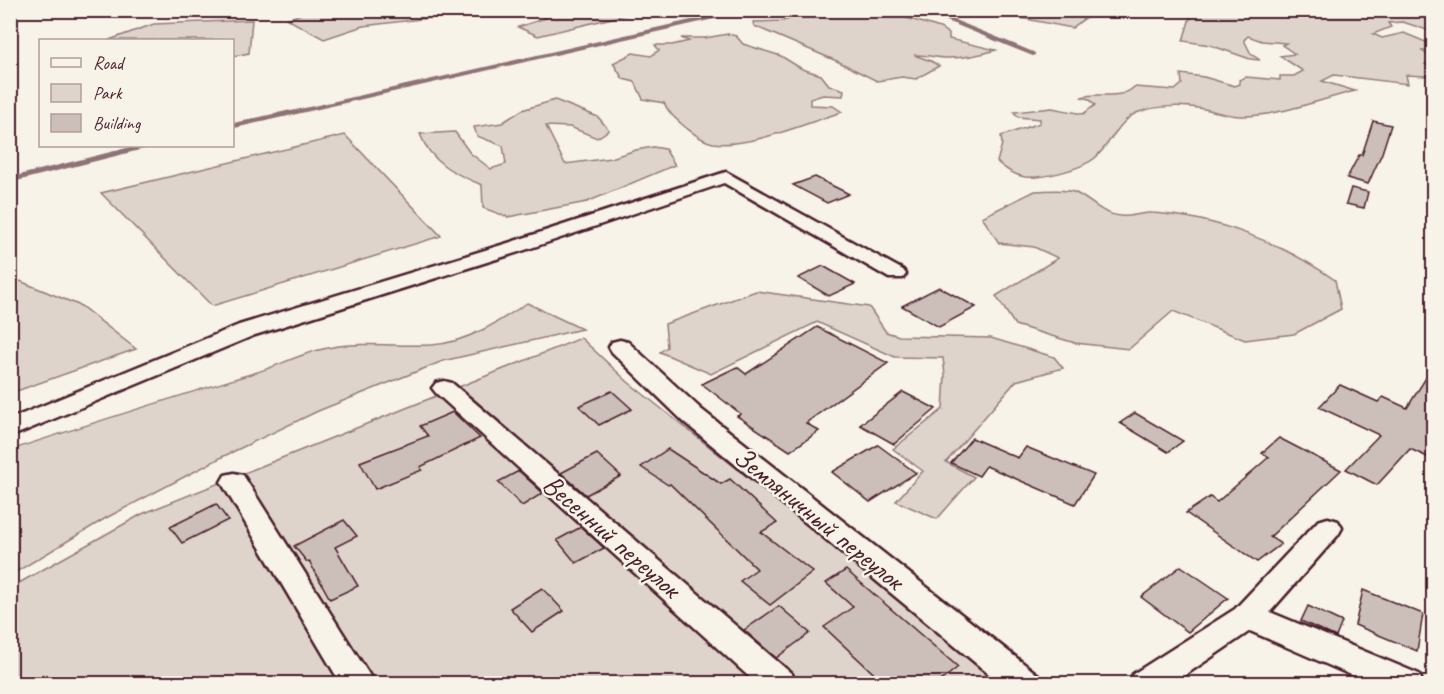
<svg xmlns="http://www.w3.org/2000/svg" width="1444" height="694" font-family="Caveat,sans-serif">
<rect width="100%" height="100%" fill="#f7f3e8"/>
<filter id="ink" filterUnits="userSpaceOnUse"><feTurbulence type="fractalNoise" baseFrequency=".0167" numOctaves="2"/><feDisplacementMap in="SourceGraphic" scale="12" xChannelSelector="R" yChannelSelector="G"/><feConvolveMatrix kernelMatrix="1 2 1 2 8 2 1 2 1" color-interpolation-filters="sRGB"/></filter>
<g filter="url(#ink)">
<g fill="#ded4cc" stroke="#947a7c" stroke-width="1.5">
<polygon points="312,10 424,11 430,18 363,26 324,39 287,19"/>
<path d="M1426,10L1433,14V32L1403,22L1388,23L1391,27L1373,34L1382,38L1404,33L1433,45V50L1422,51L1433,58L1425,64L1433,68V73L1426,76L1406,75L1408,84L1334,75L1322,81L1355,91C1318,100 1277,117 1239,116C1224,115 1212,110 1198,108C1181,105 1155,106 1139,112C1120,118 1110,145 1095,158C1082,169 1042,179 1025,177C1013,175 1006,169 997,162L1002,144L1001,136L1040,123V119L1018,117L1014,112L1052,108L1083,114L1095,105L1089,99L1082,97C1096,91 1120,101 1134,87L1175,90L1182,84L1181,74L1204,77L1235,86L1240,84L1239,80L1246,77L1280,80V76H1294L1303,71L1280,56L1295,54L1282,45L1286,43L1262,41L1248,36L1244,40L1251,54L1260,60L1250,59L1210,45L1183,41L1192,11Z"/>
<polygon points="529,11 641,11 538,36 518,27 546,18"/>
<path d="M807,11L825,14L828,11H884L940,28L949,34V39L996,50C980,55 964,58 948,58C936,58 926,54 914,55L931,61L939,66L916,79L902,77L877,81L839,62L754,26L753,22L783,21L796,17L787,13Z"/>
<polygon points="1102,11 1107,12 1084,19 1072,28 984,11"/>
<polygon points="252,20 249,53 233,56 232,40 109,40 154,24"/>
<path d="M728,34L736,36L743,44L781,56L802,69L821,75L829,85L844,90L843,96L823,95L810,99V105L833,106L842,112C806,123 749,148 713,143C702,141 693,133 685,127C676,119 669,114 664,103L643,99L635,82L623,79L613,63L633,53L651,56L659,50L655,45H672L689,41L681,38H705Z"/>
<path d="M555,100L598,117L609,130L597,138L570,127L546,126L565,164L611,158L636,150L653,147L665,149L675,165L587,202L508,217L483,208L482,185C455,174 431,163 420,134L455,132L470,153L491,169L506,164L503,146L477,136L474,127L502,123L522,110Z"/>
<polygon points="345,135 441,236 212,306 101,193"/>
<path d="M1035,191C1046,191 1066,188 1076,193C1092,201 1101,214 1120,216C1130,218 1141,212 1152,213C1217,217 1282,243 1335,280L1341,309L1294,334L1245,340L1173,311L1129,349L1075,343L1015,325L996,296L1058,258L1034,247L999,243L982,217Z"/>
<polygon points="10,277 81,306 136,349 11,393"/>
<polygon points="756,291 869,307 886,332 899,336 991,338 1054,357 1063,368 1016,381 946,462 974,477 937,519 896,501 923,471 893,449 943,409 945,375 943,358 895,357 817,322 711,374 660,352 667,347 665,324"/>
<path d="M527,303L582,329L443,361L318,411L224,456L106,518L11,575V450C91,423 173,398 254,373C279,366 303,352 328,348C363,341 397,347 432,345C466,343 500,321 527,303Z"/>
<polygon points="581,338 628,382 1006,683 11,683 10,588 142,514"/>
</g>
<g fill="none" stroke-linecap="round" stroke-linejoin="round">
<g stroke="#8e7275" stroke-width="4">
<polyline points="925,10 1033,54"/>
<polyline points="283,115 744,10"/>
</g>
<g stroke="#8e7275" stroke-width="5">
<polyline points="232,126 289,113"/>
<polyline points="10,180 145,146"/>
</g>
</g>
<g fill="#ccbfb9" stroke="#4a1f2b" stroke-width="1.5">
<polygon points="1373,121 1391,125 1382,153 1368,184 1347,178 1359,155 1362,155"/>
<polygon points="815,177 849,194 827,203 793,185"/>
<polygon points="1351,188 1368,192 1364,208 1346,204"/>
<polygon points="823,266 855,284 829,296 798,278"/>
<polygon points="939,287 976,307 939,327 902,306"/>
<polygon points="817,327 888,363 806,423 819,431 790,451 737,416 741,414 702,384 737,367 746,374"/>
<polygon points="1434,365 1434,460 1410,449 1377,485 1346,469 1379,435 1319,407 1340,385 1378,402 1383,397 1407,408"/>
<polygon points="612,391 632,409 599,425 579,406"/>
<polygon points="903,392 936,409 894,444 860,425"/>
<polygon points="453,412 480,438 420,467 422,470 375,489 360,462 428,436 420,426"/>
<polygon points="1135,413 1183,441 1168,452 1120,423"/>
<polygon points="972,438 1018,458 1026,447 1094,475 1075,504 986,466 979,476 951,463"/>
<polygon points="1279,438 1341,470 1270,537 1281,544 1257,562 1186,513 1210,497 1217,502 1269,457 1262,453"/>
<polygon points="878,445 916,473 870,502 832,472"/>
<polygon points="668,449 721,484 730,479 777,523 761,532 813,572 770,605 740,581 757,569 670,484 668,485 641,467"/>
<polygon points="597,454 621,476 586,495 561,473"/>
<polygon points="519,471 543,493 522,506 498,482"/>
<polygon points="216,504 228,520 182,543 170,527"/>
<polygon points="344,520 357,536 335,547 358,586 330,599 309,561 307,562 294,546"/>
<polygon points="581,527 604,548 576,563 557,540"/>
<polygon points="1181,566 1228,598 1188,632 1141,597"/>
<polygon points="846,570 958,667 937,684 885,684 824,627 853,607 826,583"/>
<polygon points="542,588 564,611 532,632 510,608"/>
<polygon points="1363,590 1423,614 1417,651 1355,625"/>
<polygon points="779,606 810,633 776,658 744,630"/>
<polygon points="1308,606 1342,622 1336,637 1301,621"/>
</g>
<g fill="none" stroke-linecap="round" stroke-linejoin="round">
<defs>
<g id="street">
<polygon points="726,172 903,270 906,274 903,278 889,278 724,183 522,251 255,335 10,437 10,419 239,325 508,243"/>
<polygon points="620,340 628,342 702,410 1037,674 1041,684 1001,684 684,422 612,352 609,347 612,342"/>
<polygon points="444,381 452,383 792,674 796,684 757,684 436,393 432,388 436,383"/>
<polygon points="234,473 243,475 375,684 341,684 221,482 225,475"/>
<polygon points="1328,518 1338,521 1342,528 1338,535 1270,612 1419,674 1423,684 1372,684 1250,631 1172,684 1129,684 1133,674 1235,609 1318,521"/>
</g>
</defs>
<use href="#street" stroke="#4a1f2b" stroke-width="5"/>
<use href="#street" fill="#f7f3e8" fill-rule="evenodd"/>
</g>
</g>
<g text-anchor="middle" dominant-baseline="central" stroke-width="5" stroke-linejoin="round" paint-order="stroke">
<g font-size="28" fill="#4a1f2b" stroke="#f7f3e8">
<text transform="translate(819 518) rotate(39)">Земляничный переулок</text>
<text transform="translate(612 536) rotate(41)">Весенний переулок</text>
</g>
</g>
<rect width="1444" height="694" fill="none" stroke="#f7f3e8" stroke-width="36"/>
<rect x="18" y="18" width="1408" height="658" fill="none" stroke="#4a1f2b" stroke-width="2" filter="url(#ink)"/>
<rect x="39" y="39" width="195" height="108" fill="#f7f3e8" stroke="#b29e9c" stroke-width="1.5"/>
<rect x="51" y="58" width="30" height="9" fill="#f7f3e8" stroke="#b29e9c" stroke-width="1.5"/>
<text x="93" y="69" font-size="18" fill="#4a1f2b">Road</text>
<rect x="51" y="84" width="30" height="18" fill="#ded4cc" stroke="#b29e9c" stroke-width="1.5"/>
<text x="93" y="99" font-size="18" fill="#4a1f2b">Park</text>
<rect x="51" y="114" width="30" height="18" fill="#ccbfb9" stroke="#b29e9c" stroke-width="1.5"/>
<text x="93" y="129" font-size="18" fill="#4a1f2b">Building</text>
</svg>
